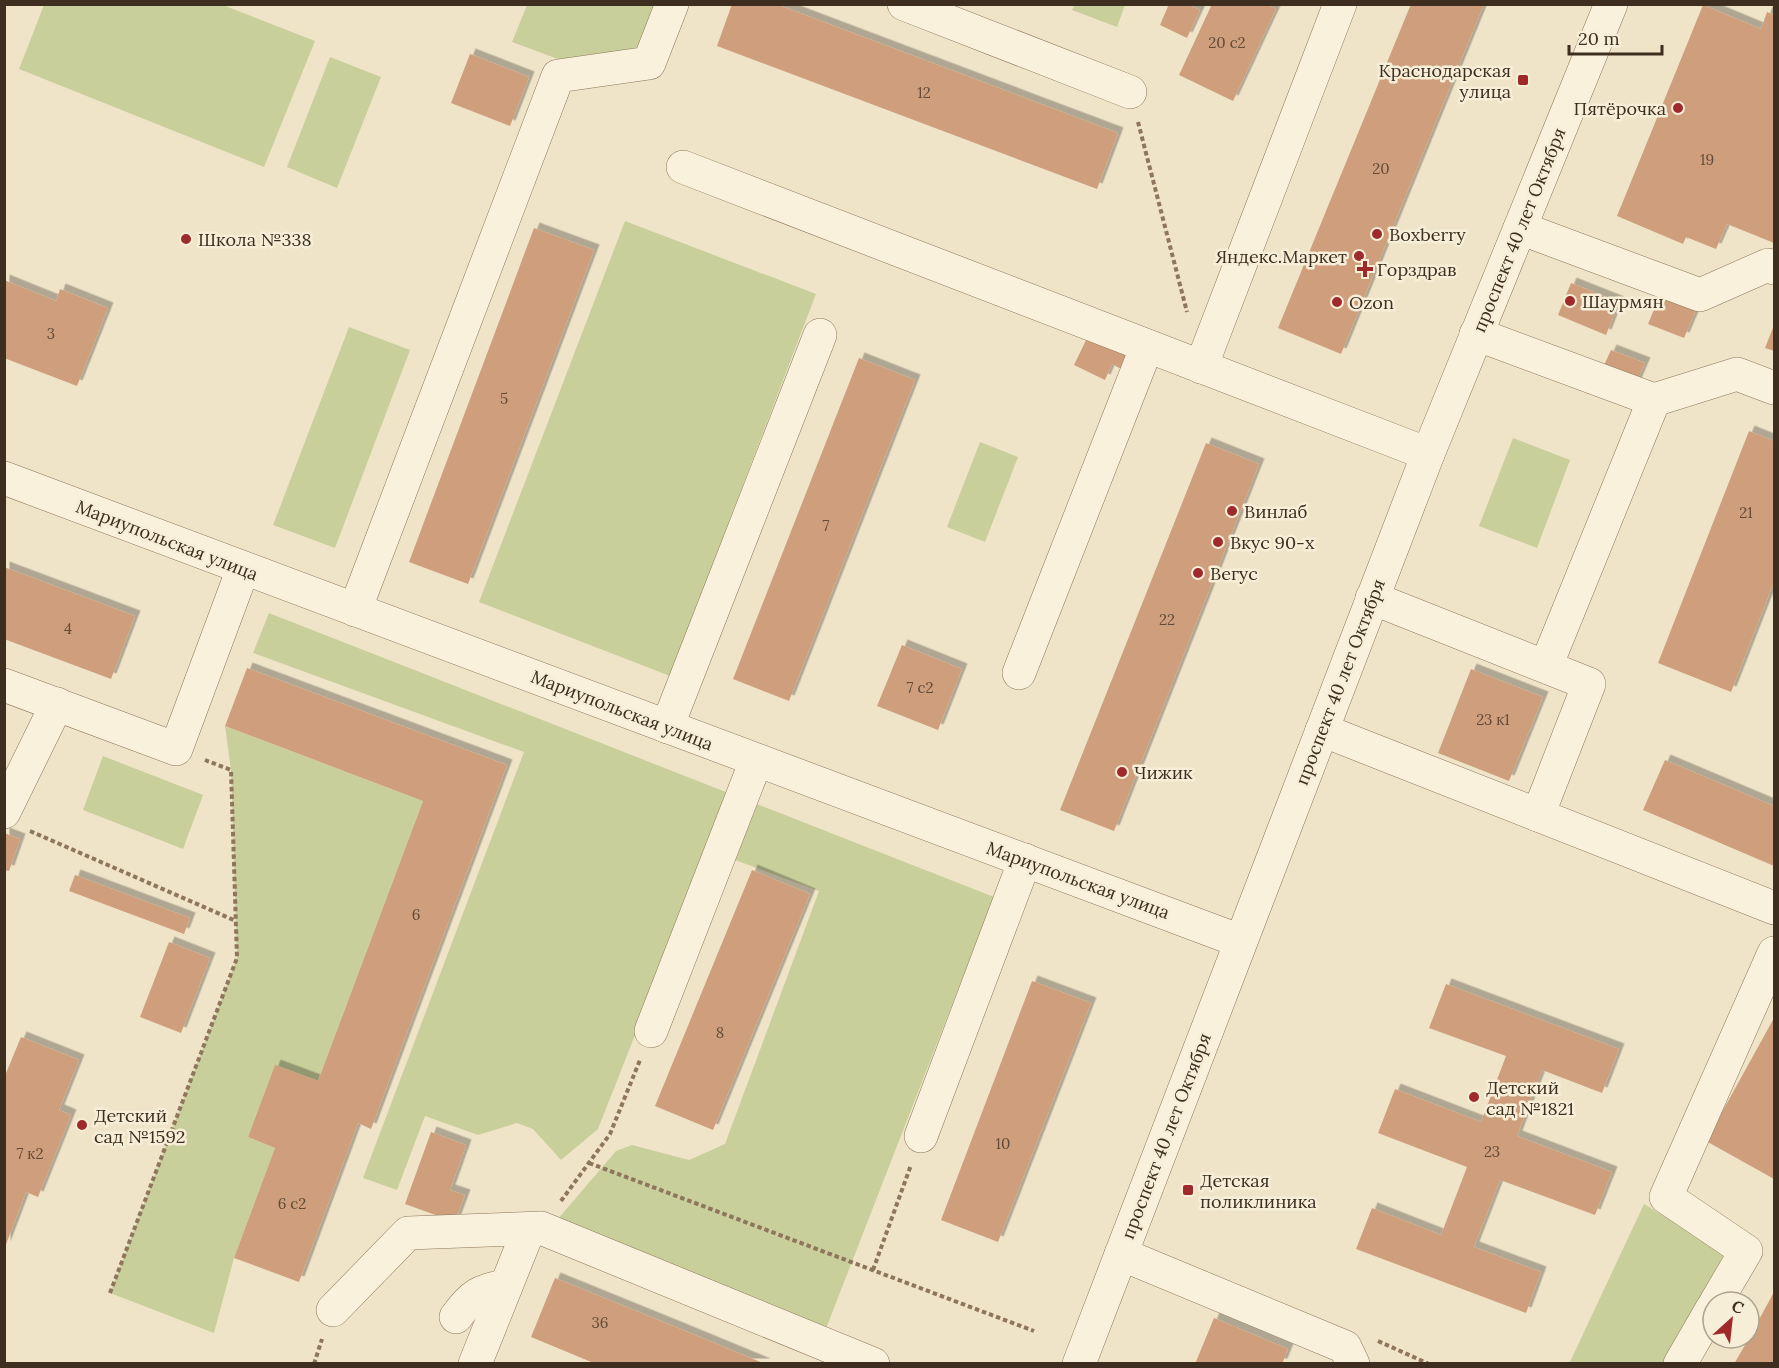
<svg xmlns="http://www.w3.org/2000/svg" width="1779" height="1368" font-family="Lora,serif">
<defs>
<filter id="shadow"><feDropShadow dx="5.5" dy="-5.5" stdDeviation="0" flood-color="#0004"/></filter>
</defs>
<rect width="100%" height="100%" fill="#f0e4c8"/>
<g fill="#c9cf9b">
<polygon points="1075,4 1125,4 1125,5 1117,27 1072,10"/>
<polygon points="44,5 223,5 315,41 264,167 19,69"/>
<polygon points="527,5 661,5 645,46 566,62 512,42"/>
<polygon points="330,57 381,77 337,188 287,167"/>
<polygon points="625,221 816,294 670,676 479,602"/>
<polygon points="349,327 410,350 335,548 273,525"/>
<polygon points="1513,438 1570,460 1537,548 1479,526"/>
<polygon points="980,442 1018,457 985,542 947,527"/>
<polygon points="269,613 994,897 825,1331 557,1220 616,1151 632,1145 689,1160 725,1144 819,891 708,850 598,1129 561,1160 533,1129 517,1123 478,1135 425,1116 397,1190 363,1178 524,752 253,653"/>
<polygon points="225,726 423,801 318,1081 275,1066 248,1137 275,1148 234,1258 214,1333 110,1293 237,958 231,770"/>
<polygon points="103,756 203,795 183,849 83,810"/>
<polygon points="1644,1204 1725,1253 1662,1363 1569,1364"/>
</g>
<g fill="#cf9f7d" filter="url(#shadow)">
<polygon points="732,4 776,4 1118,133 1097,189 717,46"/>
<polygon points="1169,4 1187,4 1200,10 1187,38 1160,25"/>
<polygon points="1212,4 1266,4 1276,9 1233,101 1179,75"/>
<polygon points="1411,4 1484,4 1341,354 1278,328"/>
<polygon points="1703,5 1761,29 1767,12 1774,15 1774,243 1727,224 1716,249 1686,237 1683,244 1617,216"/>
<polygon points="470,54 529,77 510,126 451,103"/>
<polygon points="534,228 594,250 468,584 409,562"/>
<polygon points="4,280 56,301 60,289 108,308 77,386 4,358"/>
<polygon points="1571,283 1619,302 1606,335 1558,315"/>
<polygon points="1660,295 1696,310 1684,338 1648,324"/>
<polygon points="1774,325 1774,351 1765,348"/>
<polygon points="1088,336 1129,355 1123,370 1112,364 1105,380 1074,365"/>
<polygon points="1611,350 1645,363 1635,386 1601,372"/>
<polygon points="859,358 915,380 789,701 733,679"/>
<polygon points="1749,431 1774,441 1774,582 1731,692 1658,663"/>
<polygon points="1206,443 1259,464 1114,831 1060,810"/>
<polygon points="4,567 135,616 111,679 4,639"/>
<polygon points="902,645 962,669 938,730 877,706"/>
<polygon points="247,668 507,765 371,1129 358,1123 299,1282 234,1258 275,1148 248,1137 275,1065 318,1081 423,801 225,726"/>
<polygon points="1471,669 1543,697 1509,781 1438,753"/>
<polygon points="1665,760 1774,806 1774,866 1643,810"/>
<polygon points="4,833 20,839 9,871 4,870"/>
<polygon points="752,870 810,894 713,1130 655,1106"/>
<polygon points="75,875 190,918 184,934 69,891"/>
<polygon points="169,942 210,958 181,1033 140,1017"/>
<polygon points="1032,981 1091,1003 998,1242 941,1220"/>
<polygon points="1446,984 1619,1049 1602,1093 1542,1070 1517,1136 1612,1172 1595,1215 1500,1180 1474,1247 1541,1272 1526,1313 1356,1249 1372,1208 1441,1235 1467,1167 1378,1133 1395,1089 1481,1122 1506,1056 1429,1028"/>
<polygon points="1774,1018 1774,1179 1706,1141"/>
<polygon points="21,1037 79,1060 59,1110 71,1115 38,1197 26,1192 5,1247 4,1078"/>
<polygon points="431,1132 466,1145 450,1190 465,1195 455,1222 405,1204"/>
<polygon points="555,1278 678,1328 765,1364 596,1364 531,1337"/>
<polygon points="1774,1292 1774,1364 1734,1364 1749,1338"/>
<polygon points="1214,1318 1288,1349 1282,1364 1195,1364"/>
</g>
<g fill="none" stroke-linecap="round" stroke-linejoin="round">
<defs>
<g id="minor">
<polyline points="904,4 1130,92"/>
<polyline points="683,167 1428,454"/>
<polyline points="1520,228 1700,295 1768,265 1774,268"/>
<polyline points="1476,334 1654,400 1737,374 1774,388"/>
<polyline points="1201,367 1340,4"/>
<polyline points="4,478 1240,941"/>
<polyline points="1372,598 1589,684 1538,815"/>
<polyline points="355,610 558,76 649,63 672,4"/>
<polyline points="1546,666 1654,400"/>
<polyline points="1019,673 1147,346"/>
<polyline points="4,685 176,749 243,569"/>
<polyline points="667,727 820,335"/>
<polyline points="1322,730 1774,908"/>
<polyline points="4,812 57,704"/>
<polyline points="651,1031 756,761"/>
<polyline points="921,1136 1025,860"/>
<polyline points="1121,1254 1345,1347 1353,1364"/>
<polyline points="1716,1302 1746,1251 1666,1197 1774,953"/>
<polyline points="333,1310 408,1233 541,1228 873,1364"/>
<path d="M456,1317C472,1295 480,1290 506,1286"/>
<polyline points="475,1364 529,1229"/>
<polyline points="1079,1364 1428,454 1611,4"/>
<polyline points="1680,1364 1713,1307"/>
</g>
</defs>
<use href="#minor" stroke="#8d765c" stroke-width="34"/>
<g stroke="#8d765c" stroke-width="4" stroke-dasharray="4.5 3" stroke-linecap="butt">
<polyline points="1138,122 1187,312"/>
<polyline points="30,831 236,921"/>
<polyline points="589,1163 1034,1331"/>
<polyline points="561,1201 610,1134 640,1060"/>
<polyline points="873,1270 911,1165"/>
<polyline points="110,1293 237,958 231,770 205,760"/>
<polyline points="1378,1341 1429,1364"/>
<polyline points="314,1364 322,1339"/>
</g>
<use href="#minor" stroke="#faf1dc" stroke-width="33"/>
</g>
<g fill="#9e2a2b" stroke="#f7eed8" stroke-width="2">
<rect x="1517" y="74" width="12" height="12" rx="3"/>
<circle cx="1678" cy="108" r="6"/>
<circle cx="1377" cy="234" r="6"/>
<circle cx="186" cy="239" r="6"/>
<circle cx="1359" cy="256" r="6"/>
<path d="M1362 260h6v6h6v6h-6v6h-6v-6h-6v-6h6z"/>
<circle cx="1570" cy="301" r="6"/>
<circle cx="1337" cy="302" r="6"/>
<circle cx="1232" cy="511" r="6"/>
<circle cx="1218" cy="542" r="6"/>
<circle cx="1198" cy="573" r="6"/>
<circle cx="1122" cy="772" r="6"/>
<circle cx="1474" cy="1097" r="6"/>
<circle cx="82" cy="1125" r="6"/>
<rect x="1182" y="1184" width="12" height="12" rx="3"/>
</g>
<g text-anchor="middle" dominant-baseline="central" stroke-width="5" stroke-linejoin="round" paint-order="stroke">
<g font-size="15" fill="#624a37">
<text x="1227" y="42">20 с2</text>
<text x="924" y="92">12</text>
<text x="1707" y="159">19</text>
<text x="1381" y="168">20</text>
<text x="51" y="333">3</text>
<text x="504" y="398">5</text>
<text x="1746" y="512">21</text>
<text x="826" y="525">7</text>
<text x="1167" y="619">22</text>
<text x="68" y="628">4</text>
<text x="920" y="687">7 с2</text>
<text x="1493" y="719">23 к1</text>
<text x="416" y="914">6</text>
<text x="720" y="1032">8</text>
<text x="1003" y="1143">10</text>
<text x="1492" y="1151">23</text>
<text x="30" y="1153">7 к2</text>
<text x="292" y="1203">6 с2</text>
<text x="600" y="1322">36</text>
</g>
<g font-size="18" fill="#3d2e20" stroke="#f7eed8" text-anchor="start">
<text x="1511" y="70" text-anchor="end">Краснодарская<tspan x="1511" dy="21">улица</tspan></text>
<text x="1666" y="108" text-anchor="end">Пятёрочка</text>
<text x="1389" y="234">Boxberry</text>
<text x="198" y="239">Школа №338</text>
<text x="1347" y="256" text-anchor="end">Яндекс.Маркет</text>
<text x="1377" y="269">Горздрав</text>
<text x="1582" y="301">Шаурмян</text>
<text x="1349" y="302">Ozon</text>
<text x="1244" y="511">Винлаб</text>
<text x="1230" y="542">Вкус 90-х</text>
<text x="1210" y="573">Вегус</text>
<text x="1134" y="772">Чижик</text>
<text x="1486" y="1087">Детский<tspan x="1486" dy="21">сад №1821</tspan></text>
<text x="94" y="1115">Детский<tspan x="94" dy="21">сад №1592</tspan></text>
<text x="1200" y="1180">Детская<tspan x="1200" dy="21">поликлиника</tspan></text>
</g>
<g font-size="18" fill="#3d2e20" stroke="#f7eed8">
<text transform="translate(1519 230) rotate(-68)">проспект 40 лет Октября</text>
<text transform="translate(167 540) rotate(21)">Мариупольская улица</text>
<text transform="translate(1340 682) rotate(-69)">проспект 40 лет Октября</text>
<text transform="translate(622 710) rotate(21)">Мариупольская улица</text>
<text transform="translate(1078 880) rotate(20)">Мариупольская улица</text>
<text transform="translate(1166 1136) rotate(-69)">проспект 40 лет Октября</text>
</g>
</g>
<rect width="1779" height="1368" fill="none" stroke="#3d2e20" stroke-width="12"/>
<g transform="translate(1731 1320) rotate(27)"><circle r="28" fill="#f7eed8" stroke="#ada18e" stroke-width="1.5"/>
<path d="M0-4.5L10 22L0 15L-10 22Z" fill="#9e2a2b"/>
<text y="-9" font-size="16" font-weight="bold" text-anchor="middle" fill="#3d2e20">С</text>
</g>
<path d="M1569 45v9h93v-9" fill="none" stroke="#3d2e20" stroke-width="3"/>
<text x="1578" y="45" font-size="18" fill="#3d2e20" stroke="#f7eed8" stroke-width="4.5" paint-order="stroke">20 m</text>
</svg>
